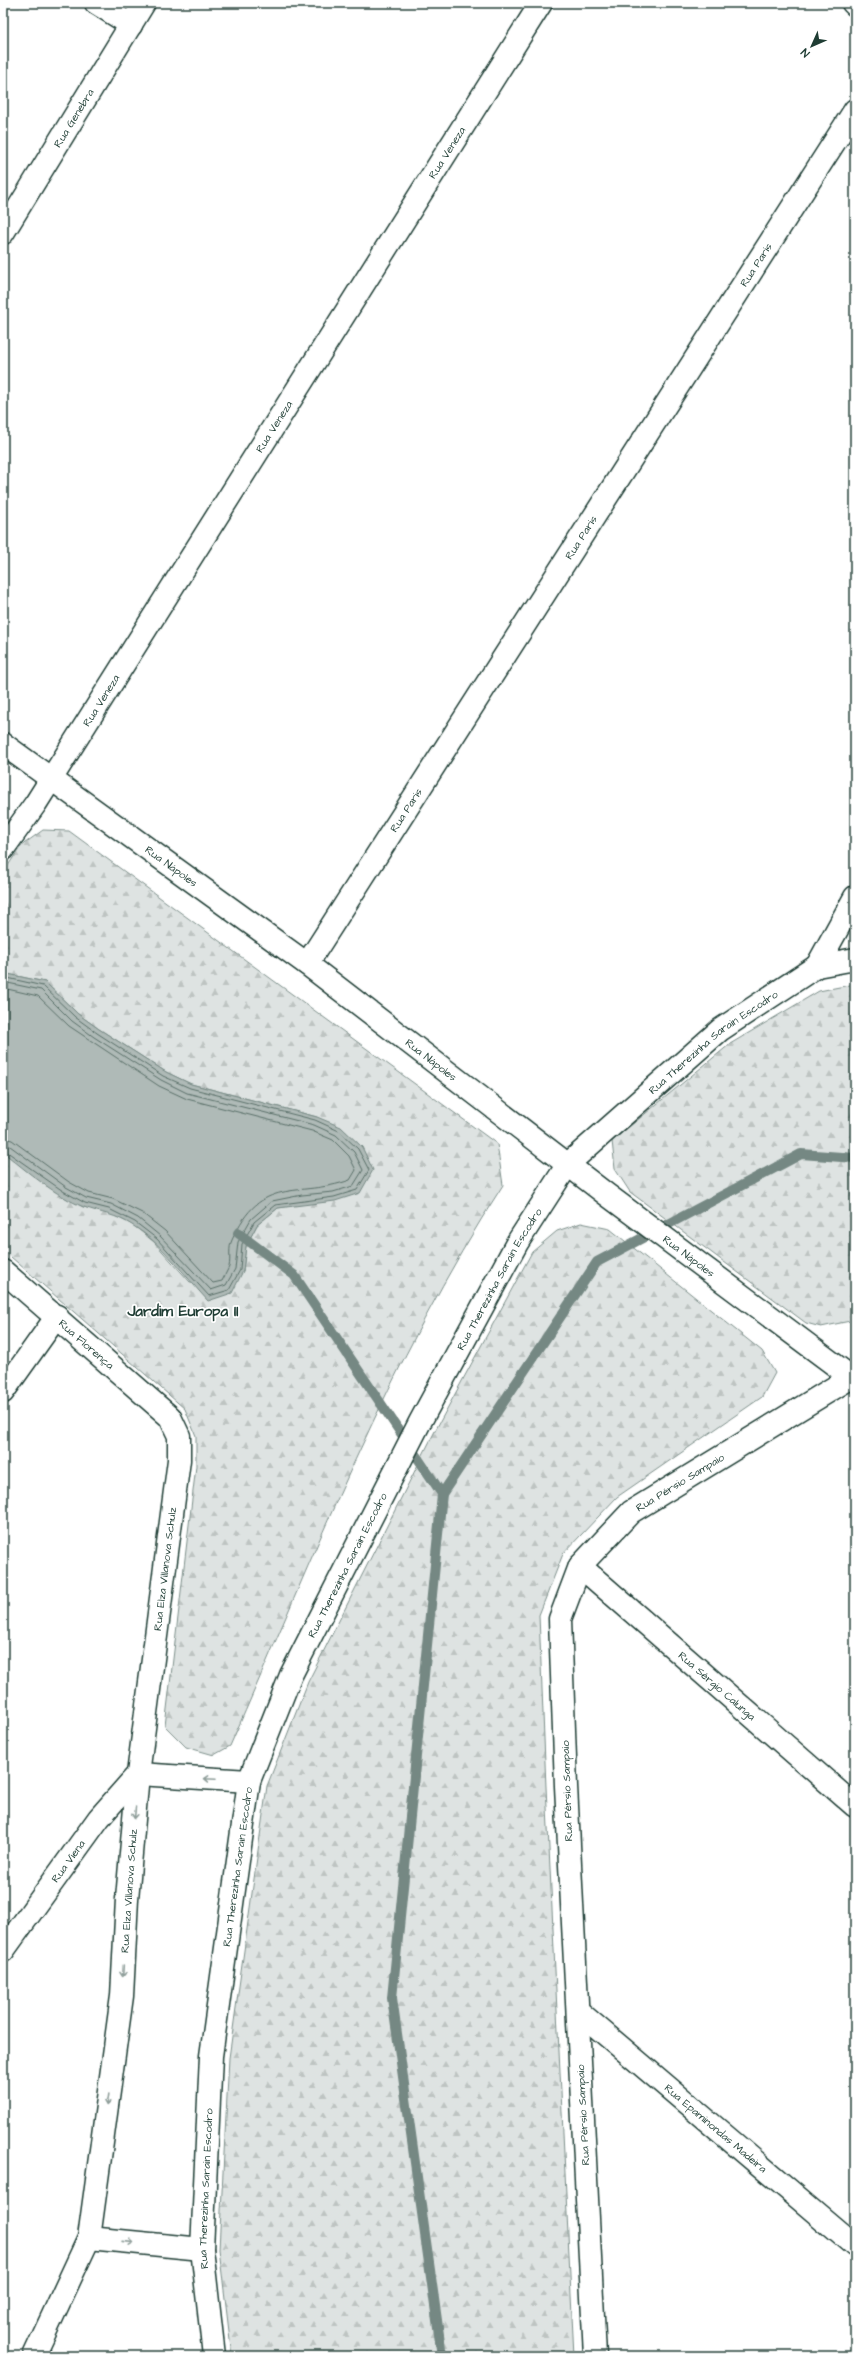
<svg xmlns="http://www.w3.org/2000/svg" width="858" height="2359" font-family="'Architects Daughter',sans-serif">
<defs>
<pattern id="forest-firs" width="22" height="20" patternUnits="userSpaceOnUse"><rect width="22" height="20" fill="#dee3e2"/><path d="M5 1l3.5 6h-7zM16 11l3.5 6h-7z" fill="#bec4c2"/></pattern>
</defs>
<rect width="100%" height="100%" fill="#fff"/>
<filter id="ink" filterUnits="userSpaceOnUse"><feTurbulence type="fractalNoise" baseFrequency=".025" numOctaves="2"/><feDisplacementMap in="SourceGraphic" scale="8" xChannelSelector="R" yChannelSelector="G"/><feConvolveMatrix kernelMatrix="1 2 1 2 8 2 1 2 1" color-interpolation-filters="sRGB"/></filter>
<g filter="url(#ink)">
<g fill="url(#forest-firs)" stroke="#7e908b">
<path d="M43,830L69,831L497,1144L503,1185C389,1360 314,1556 230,1746L214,1755L186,1747L165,1726L196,1466V1436L185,1409L3,1250V1152L61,1195L83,1207L107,1212L133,1225L154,1242L190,1282L243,1271L246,1246L257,1225L278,1208L303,1204L317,1117L191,1084L166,1072L99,1029L78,1014L45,982L3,973V873L21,846Z"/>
<polygon points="855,984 855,1320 821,1327 806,1323 630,1192 615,1169 612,1141 730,1044 819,991"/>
<polygon points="581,1223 610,1229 762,1351 775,1373 762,1397 617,1497 563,1554 539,1615 546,1787 574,2356 232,2356 219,2249 229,2058 267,1786 308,1682 435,1431 532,1252 557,1231"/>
</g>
<path fill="#afbab7" stroke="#758883" d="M3,973L45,982L78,1014L99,1029L166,1072L191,1084L317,1117L341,1127L362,1147L373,1170L360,1193L335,1201L278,1208L257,1225L246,1246L243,1271L232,1293L208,1301C184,1275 162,1243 132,1225C117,1215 101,1213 84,1207C57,1197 25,1170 3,1152Z"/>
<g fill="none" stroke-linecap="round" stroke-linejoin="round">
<g stroke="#596f68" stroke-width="1">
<polyline points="3,977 43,986 75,1017 97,1033 163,1076 190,1088 315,1120 339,1131 358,1149 369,1170 357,1190 334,1197 275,1205 254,1222 242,1244 240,1270 229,1290 209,1296 157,1239 135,1222 109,1209 85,1203 63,1191 3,1149"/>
<polyline points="3,982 41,990 72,1021 94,1037 161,1080 187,1093 314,1125 336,1135 354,1152 363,1170 353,1186 333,1192 302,1195 272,1201 251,1219 238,1242 235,1269 226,1285 211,1290 160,1236 138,1218 111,1204 86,1198 66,1187 10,1146 3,1144"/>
<path d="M3,988L38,996L69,1026L159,1086L187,1099L312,1131L333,1140L349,1156L356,1170L350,1180C297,1199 261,1174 232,1240C228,1248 231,1258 229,1267C227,1272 224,1276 222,1281L213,1283L165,1231L142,1213L113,1199L89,1193L69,1182L12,1140L3,1138"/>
</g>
<g stroke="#758883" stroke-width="10">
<polyline points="238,1233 294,1275 442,1494 392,1998 442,2356"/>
<polyline points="442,1494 597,1262 801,1154 855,1158"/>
</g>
<defs>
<g id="minor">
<polyline points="96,3 131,25"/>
<polyline points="853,3 855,5"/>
<path id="s1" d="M3,233L144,3"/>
<path id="s2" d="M3,744L307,964L606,1194L855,1380"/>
<path id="s3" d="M3,849L36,803L541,3"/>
<path id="s4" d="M307,964L855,110"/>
<polyline points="817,966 855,897"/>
<path id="s5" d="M3,1271L170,1417L179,1436V1460L138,1774L127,1899L122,1996L89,2238L34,2356"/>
<polyline points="3,1392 57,1316"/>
<path id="s6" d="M580,1566L855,1806"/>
<polyline points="138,1774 249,1781"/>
<path id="s7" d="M3,1951L99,1818L138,1774"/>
<path id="s8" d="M578,2011L855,2246"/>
<polyline points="89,2238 202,2249"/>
<path id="s9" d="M214,2356L202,2249L211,2056L249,1781L291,1675L420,1422L517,1243L568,1164L720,1030L817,966L855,959"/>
<path id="s10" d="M595,2356L566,1786L560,1619L580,1566L631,1512L855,1375"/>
</g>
</defs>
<use href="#minor" stroke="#1f3d34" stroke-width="25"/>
<use href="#minor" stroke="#fff" stroke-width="22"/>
</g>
<defs><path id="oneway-shaft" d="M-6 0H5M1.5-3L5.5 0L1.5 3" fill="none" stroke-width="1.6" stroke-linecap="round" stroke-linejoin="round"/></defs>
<g stroke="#8f9e9a">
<use href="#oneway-shaft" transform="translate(210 1779) rotate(-177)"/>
<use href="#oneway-shaft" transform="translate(135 1813) rotate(95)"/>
<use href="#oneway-shaft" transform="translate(123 1971) rotate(93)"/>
<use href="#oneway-shaft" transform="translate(108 2100) rotate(98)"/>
<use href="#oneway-shaft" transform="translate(128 2242) rotate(6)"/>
</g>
</g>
<g text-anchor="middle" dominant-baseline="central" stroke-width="3.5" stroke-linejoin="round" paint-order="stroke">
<g font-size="11" fill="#1f3d34" stroke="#fff">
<text stroke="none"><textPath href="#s1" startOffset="135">Rua Genebra</textPath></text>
<text stroke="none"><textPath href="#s3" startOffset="826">Rua Veneza</textPath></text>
<text stroke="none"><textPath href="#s4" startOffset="831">Rua Paris</textPath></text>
<text stroke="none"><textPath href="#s3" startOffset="502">Rua Veneza</textPath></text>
<text stroke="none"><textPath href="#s4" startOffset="507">Rua Paris</textPath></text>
<text stroke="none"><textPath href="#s3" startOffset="178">Rua Veneza</textPath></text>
<text stroke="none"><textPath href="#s4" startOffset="183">Rua Paris</textPath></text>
<text stroke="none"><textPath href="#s2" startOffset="208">Rua Nápoles</textPath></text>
<text stroke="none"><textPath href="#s9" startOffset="1464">Rua Therezinha Sarain Escodro</textPath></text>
<text stroke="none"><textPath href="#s2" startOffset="532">Rua Nápoles</textPath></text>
<text stroke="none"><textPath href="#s2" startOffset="856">Rua Nápoles</textPath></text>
<text stroke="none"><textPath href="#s9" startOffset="1140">Rua Therezinha Sarain Escodro</textPath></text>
<text stroke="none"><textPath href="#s5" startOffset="111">Rua Florença</textPath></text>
<text stroke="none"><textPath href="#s10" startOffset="926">Rua Pérsio Sampaio</textPath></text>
<text stroke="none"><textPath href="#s9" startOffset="816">Rua Therezinha Sarain Escodro</textPath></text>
<text transform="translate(165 1569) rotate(-83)">Rua Elza Villanova Schulz</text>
<text stroke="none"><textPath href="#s6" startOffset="182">Rua Sérgio Calunga</textPath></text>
<text transform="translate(567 1791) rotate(-92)">Rua Pérsio Sampaio</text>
<text stroke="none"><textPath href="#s7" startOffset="111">Rua Viena</textPath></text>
<text stroke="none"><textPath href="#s9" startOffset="492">Rua Therezinha Sarain Escodro</textPath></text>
<text transform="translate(129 1891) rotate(-86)">Rua Elza Villanova Schulz</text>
<text transform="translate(583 2115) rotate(-93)">Rua Pérsio Sampaio</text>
<text stroke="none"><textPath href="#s8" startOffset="181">Rua Epaminondas Madeira</textPath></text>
<text stroke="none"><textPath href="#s9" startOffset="168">Rua Therezinha Sarain Escodro</textPath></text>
</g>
<g font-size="15" font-weight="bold" fill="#1f3d34" stroke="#fff">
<text x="183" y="1311">Jardim Europa II</text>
</g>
</g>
<rect width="858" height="2359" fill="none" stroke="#fff" stroke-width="16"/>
<rect x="8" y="8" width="842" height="2343" fill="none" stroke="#1f3d34" stroke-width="1.5" filter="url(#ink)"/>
<g transform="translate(812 46) rotate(225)" stroke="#ffffff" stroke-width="3" paint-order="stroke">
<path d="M0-3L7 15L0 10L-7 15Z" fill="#1f3d34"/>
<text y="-6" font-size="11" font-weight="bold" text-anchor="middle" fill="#1f3d34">N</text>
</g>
</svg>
